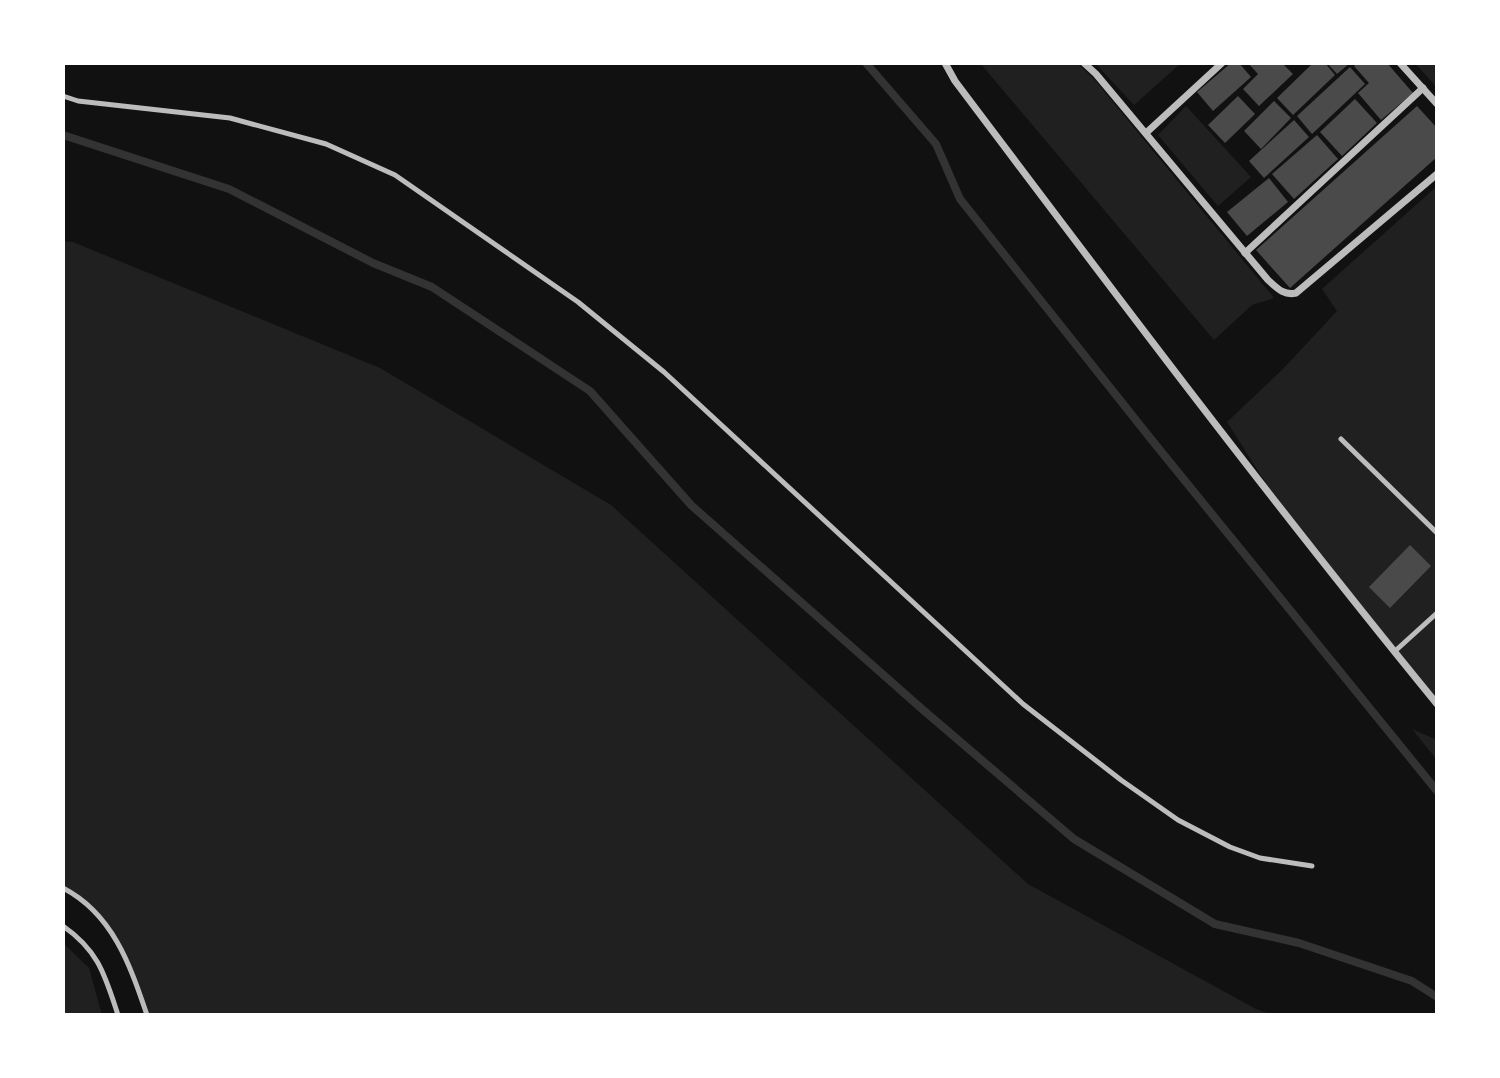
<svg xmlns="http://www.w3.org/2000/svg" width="1500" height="1078" font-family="'Fira Sans',sans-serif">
<rect width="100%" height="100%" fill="#111"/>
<g fill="#202020">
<polygon points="980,63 1077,63 1094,79 1274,298 1252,305 1214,340"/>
<polygon points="1095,63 1181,63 1134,105"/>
<polygon points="1415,63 1437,63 1437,88"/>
<polygon points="1186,106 1251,177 1218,206 1158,135"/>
<polygon points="1437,186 1437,701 1281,507 1227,422 1283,369 1337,311 1322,289"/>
<polygon points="63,241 73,242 380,368 611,505 1028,884 1256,1009 1273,1015 145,1015 128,965 99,916 63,888"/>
<polygon points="1412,729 1437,740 1437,760"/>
<polygon points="63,943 89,968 102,1015 63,1015"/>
</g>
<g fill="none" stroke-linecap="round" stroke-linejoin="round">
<g stroke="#333" stroke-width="8">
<polyline points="866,63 936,144 960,199 1151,439 1437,791"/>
<polyline points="63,135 229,189 373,263 432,287 590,391 691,505 922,709 1074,839 1215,924 1299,943 1412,981 1437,997"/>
</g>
</g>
<g fill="#4a4a4a">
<polygon points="1231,63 1239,63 1251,77 1213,111 1197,92"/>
<polygon points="1248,63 1282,63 1293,74 1259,106 1243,89 1258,74"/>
<polygon points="1313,63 1325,63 1335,75 1293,115 1277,98"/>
<polygon points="1327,63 1350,63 1337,74"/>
<polygon points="1357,63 1387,63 1413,93 1381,120 1358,93 1369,83 1354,66"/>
<polygon points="1350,67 1365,84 1312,134 1297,116"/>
<polygon points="1238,96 1255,114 1225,143 1208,125"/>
<polygon points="1355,99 1377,123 1342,156 1320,132"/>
<polygon points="1274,101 1291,118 1261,149 1244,131"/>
<polygon points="1417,106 1437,128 1437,157 1290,288 1256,250"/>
<polygon points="1294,120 1309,137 1264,178 1249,161"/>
<polygon points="1317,135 1338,159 1294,199 1272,174"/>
<polygon points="1269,178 1288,202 1247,236 1227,212"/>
<polygon points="1410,545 1431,566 1390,608 1369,587"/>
</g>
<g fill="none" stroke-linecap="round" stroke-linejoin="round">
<g stroke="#bcbcbc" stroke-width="5">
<polyline points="63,96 78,101 230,118 326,144 395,175 578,302 664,372 1023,704 1121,780 1178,820 1230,847 1260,858 1312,866"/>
<polyline points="1341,439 1437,533"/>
<polyline points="1394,652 1437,613"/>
<path d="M63,888C113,914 130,965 147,1015"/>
<path d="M63,926C99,951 105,976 118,1015"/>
</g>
<g stroke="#bcbcbc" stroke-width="7">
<path d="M945,63L955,81C1113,291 1271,501 1437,704"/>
<path d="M1084,63L1096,74L1268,280C1277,288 1284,296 1296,293L1437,174"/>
<polyline points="1400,63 1437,104"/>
<polyline points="1146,133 1222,63"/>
<polyline points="1245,253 1423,88"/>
</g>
</g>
<rect width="1500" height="1078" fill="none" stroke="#ffffff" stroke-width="130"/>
</svg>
